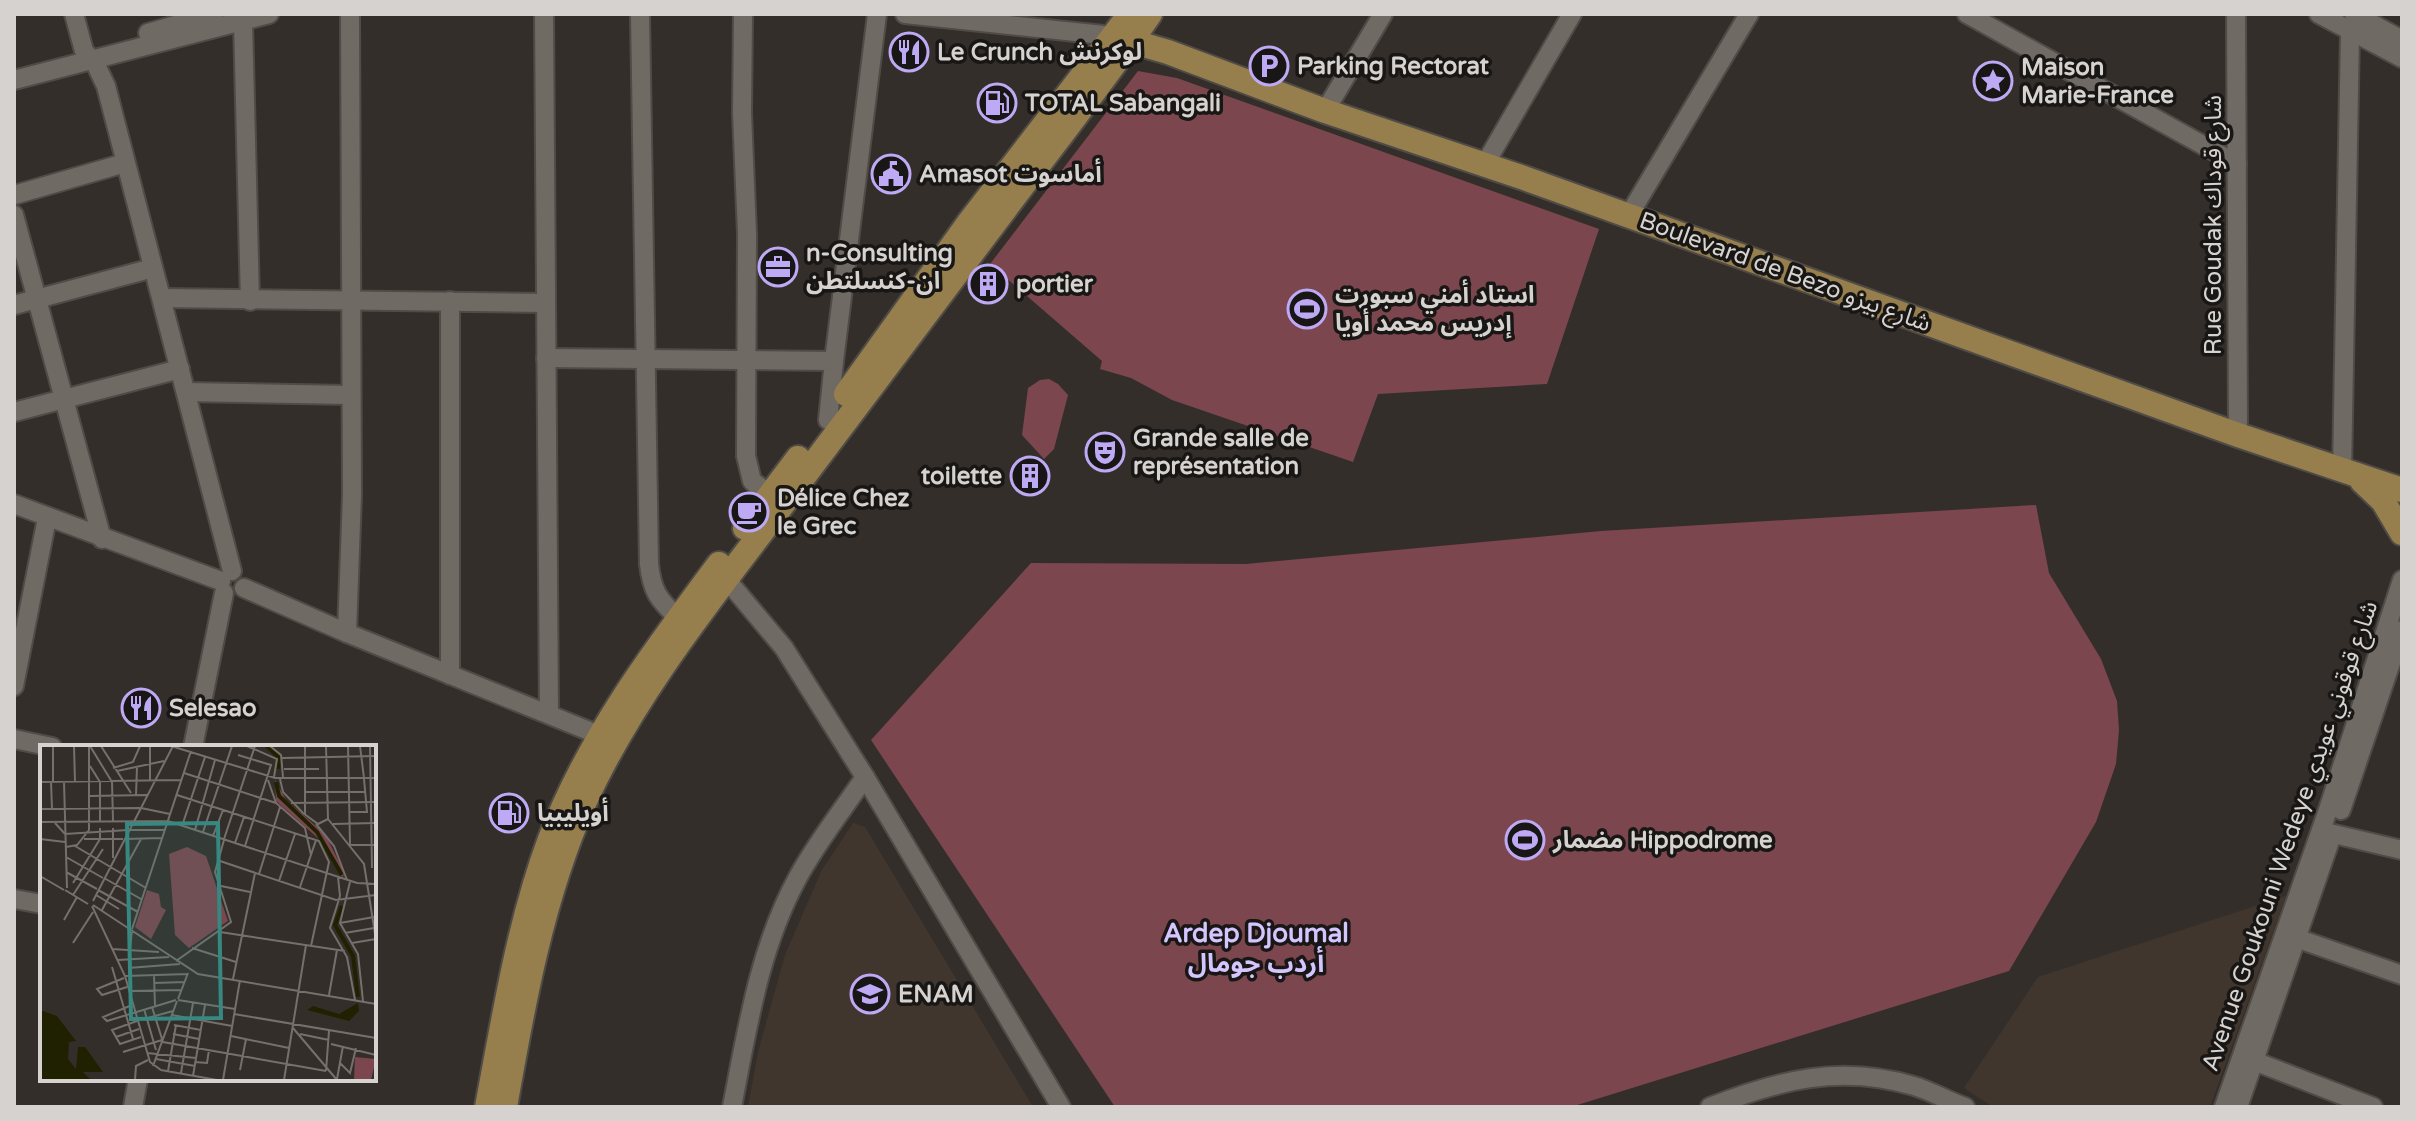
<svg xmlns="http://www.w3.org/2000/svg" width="2416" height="1121" font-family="'Varela Round','Noto Sans Arabic',sans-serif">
<rect width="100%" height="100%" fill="#342e2a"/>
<g fill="#41362e">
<polygon points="853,823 865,827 1033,1107 748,1107 758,1052 785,955 822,870"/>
<polygon points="2286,896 2210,1107 1993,1107 1964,1088 2038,977"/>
</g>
<g fill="#7b464e">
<polygon points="1138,71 1177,78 1599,229 1547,384 1378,394 1353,462 1172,400 1131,378 1100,369 1102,361 990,264"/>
<polygon points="1049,379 1058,384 1068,395 1054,449 1044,459 1022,435 1028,388 1040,380"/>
<polygon points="2036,505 2049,573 2101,659 2117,701 2119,730 2116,764 2096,822 2009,971 1571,1107 1115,1107 871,740 1031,563 1246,564 1601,531"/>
</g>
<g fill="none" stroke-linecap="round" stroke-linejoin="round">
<defs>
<g id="minor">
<polyline points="74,14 84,51 96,65 106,86 232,571"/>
<polyline points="544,14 549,714"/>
<path d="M640,14L649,564C652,591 658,599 677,617"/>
<polyline points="743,14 742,113 747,234 746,456 752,481 769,494"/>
<polyline points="905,14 1113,36"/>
<polyline points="1967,14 2237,164"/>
<polyline points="2236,14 2238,435"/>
<polyline points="2319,14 2402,58"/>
<polyline points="2354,14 2402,40"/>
<polyline points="243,21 250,301"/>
<polyline points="148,33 214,14"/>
<polyline points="14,80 269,14"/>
<polyline points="1325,111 1383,14"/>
<polyline points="1485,164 1572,14"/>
<polyline points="14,195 125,163"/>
<polyline points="14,215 102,539"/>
<polyline points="1629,215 1749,14"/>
<polyline points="162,298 546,303"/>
<polyline points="450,301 450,675"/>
<polyline points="14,305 153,268"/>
<polyline points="546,358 834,361 828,420"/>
<polyline points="834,361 877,14"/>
<polyline points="186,392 350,395"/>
<polyline points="14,412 180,369"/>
<polyline points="2342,472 2350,32"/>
<polyline points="14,504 221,581"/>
<polyline points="716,572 727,580 784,648 865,777 1061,1107"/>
<polyline points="244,588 347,633 609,739"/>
<polyline points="347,633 352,495 350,14"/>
<polyline points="14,686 47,518"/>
<polyline points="14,739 52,747"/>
<polyline points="193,747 224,593"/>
<polyline points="2341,810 2402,630"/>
<polyline points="2321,831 2402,850"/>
<polyline points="14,899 42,904"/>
<polyline points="2296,938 2402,975"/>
<polyline points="2254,1061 2373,1107"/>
<polyline points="133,1107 138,1079"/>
<path d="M732,1107C747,1030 759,949 797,879C816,843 842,811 865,777"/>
<path d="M1710,1107C1779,1080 1841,1064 1914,1086C1931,1091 1948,1101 1965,1107"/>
<polyline points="2224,1107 2328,810 2402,580"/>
<polyline points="2238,1107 2331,838"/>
</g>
<g id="major">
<polyline points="1113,36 1168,52 1325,111 1524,178 2238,435 2402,490"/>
<polyline points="846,394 970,221 1130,14"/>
<polyline points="2362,481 2383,501 2402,533"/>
<polyline points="745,528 798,458"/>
<path d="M487,1107C504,1017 518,925 550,839C589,737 654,651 719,564"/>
<path d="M505,1107C523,1004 542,897 585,801C636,690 717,592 790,495C869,390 948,286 1027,180C1069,125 1111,71 1150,14"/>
</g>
</defs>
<use href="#minor" stroke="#4f4b47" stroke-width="22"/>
<use href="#major" stroke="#4f4b47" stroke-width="28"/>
<use href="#minor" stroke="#706a65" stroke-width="18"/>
<use href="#major" stroke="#967f4c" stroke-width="24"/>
</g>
<defs>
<symbol id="restaurant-ring" viewBox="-11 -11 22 22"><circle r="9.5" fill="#191715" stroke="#bea9f5" stroke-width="1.5"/><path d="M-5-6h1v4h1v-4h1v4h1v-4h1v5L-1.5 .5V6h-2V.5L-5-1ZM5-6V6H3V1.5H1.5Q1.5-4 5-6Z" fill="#bea9f5"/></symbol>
<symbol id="parking-ring" viewBox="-11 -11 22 22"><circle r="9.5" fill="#191715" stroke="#bea9f5" stroke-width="1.5"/><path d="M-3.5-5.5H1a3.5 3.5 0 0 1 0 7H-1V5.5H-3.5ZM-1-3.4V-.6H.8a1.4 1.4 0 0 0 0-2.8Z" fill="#bea9f5"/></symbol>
<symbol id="sight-ring" viewBox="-11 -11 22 22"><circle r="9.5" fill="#191715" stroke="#bea9f5" stroke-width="1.5"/><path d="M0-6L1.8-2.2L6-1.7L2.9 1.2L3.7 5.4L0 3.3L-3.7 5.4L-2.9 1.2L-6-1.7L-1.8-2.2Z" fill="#bea9f5"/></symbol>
<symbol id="fuel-ring" viewBox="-11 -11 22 22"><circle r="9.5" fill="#191715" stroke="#bea9f5" stroke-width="1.5"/><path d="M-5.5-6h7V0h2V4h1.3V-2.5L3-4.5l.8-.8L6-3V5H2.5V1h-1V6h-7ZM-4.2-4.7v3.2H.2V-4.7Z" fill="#bea9f5"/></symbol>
<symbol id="civic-ring" viewBox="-11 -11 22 22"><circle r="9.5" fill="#191715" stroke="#bea9f5" stroke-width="1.5"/><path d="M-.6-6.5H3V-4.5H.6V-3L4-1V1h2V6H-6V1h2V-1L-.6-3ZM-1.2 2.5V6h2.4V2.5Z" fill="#bea9f5"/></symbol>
<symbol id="office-ring" viewBox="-11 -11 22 22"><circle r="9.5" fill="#191715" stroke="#bea9f5" stroke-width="1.5"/><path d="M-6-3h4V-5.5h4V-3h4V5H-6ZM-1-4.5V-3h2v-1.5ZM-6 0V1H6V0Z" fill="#bea9f5"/></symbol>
<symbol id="building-ring" viewBox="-11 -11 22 22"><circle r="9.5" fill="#191715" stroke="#bea9f5" stroke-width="1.5"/><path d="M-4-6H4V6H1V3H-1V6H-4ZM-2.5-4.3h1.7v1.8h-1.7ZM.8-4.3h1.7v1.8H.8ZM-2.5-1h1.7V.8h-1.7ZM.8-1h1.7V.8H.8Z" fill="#bea9f5"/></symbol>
<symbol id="stadium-ring" viewBox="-11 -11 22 22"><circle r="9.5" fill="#191715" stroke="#bea9f5" stroke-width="1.5"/><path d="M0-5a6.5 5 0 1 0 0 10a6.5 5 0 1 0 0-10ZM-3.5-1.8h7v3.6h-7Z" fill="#bea9f5"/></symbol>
<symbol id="theatre-ring" viewBox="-11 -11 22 22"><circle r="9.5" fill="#191715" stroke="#bea9f5" stroke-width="1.5"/><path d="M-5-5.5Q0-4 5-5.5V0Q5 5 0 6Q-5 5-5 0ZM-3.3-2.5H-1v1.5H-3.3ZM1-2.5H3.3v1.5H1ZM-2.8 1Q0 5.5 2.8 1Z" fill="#bea9f5"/></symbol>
<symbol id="cafe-ring" viewBox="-11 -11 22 22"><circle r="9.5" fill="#191715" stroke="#bea9f5" stroke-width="1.5"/><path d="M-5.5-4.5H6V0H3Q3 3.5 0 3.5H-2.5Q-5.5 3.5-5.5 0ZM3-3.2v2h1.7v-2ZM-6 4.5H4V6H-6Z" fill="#bea9f5"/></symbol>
<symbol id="university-ring" viewBox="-11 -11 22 22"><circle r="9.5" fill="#191715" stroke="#bea9f5" stroke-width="1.5"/><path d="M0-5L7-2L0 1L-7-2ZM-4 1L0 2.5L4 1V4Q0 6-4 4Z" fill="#bea9f5"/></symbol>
</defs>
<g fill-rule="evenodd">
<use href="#restaurant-ring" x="887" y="30" width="44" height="44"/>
<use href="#parking-ring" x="1247" y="44" width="44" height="44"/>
<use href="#sight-ring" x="1971" y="59" width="44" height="44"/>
<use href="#fuel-ring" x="975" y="81" width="44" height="44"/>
<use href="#civic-ring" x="869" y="152" width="44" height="44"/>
<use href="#office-ring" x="756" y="245" width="44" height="44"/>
<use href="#building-ring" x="966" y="262" width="44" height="44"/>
<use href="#stadium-ring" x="1285" y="287" width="44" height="44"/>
<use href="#theatre-ring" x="1083" y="430" width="44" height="44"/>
<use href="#building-ring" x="1008" y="454" width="44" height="44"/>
<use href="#cafe-ring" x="727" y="490" width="44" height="44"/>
<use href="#restaurant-ring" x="119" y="686" width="44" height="44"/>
<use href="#fuel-ring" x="487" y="791" width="44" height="44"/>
<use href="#stadium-ring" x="1503" y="818" width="44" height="44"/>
<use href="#university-ring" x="848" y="972" width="44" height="44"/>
</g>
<g text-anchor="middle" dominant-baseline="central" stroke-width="7" stroke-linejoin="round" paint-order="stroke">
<g font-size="24" font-weight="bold" fill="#d6d2cf" stroke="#191715" text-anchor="start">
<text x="937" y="52">Le Crunch لوكرنش</text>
<text x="1297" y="66">Parking Rectorat</text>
<text x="2021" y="67">Maison<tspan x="2021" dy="28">Marie-France</tspan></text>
<text x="1025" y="103">TOTAL Sabangali</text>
<text x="919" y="174">Amasot أماسوت</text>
<text x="806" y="253">n-Consulting<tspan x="806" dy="28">ان-كنسلتطن</tspan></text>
<text x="1016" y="284">portier</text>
<text x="1335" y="295">استاد أمني سبورت<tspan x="1335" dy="28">إدريس محمد أويا</tspan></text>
<text x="1133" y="438">Grande salle de<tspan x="1133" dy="28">représentation</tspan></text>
<text x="1002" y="476" text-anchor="end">toilette</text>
<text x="777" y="498">Délice Chez<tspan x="777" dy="28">le Grec</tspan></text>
<text x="169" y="708">Selesao</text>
<text x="537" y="813">أويليبيا</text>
<text x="1553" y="840">مضمار Hippodrome</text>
<text x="898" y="994">ENAM</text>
</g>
<g font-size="24" fill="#d6d2cf" stroke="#191715">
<text transform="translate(2213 225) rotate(-90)">Rue Goudak شارع قوداك</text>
<text transform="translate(1785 272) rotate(20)">Boulevard de Bezo شارع بيزو</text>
<text transform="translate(2290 836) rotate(-71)">Avenue Goukouni Wedeye شارع قوقوني عويدي</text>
</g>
<g font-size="26" font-weight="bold" fill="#d4c5ff" stroke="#191715">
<text x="1256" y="933">Ardep Djoumal<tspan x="1256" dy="30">أردب جومال</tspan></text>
</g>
</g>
<g transform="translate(40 745)">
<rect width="336" height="336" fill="#342e2a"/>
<path d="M235,35L246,55L285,89L305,129L302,132L279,94L236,56ZM147,102L166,111L188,176L149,203L135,190L129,109ZM107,145L119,149L121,162L126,165L111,194L95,182ZM315,312L336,314L331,335H314Z" fill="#7b464e"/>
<path d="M318,258L319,266L309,276L267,265L273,261L299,269ZM0,265L17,271L36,296L29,297L28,314L36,324L38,302H45L63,327H43L51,335H0Z" fill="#202100"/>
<path fill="none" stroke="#202100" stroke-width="4" d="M227,1L239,13L238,24M236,37L239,51L277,87L302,130M302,161L295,180L313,211L318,252"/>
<path fill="none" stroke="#75706c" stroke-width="2" d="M13,1V37M34,1L35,37M50,1L72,37L73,76M61,1L91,48M110,1V36M131,1L235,33H336M207,1L237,14L234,32M230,1L241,10L243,32M265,1V69M286,1L288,74M308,1L310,100M320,1L324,33M330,1L332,123M198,10L231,20L205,101M242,13L336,11M50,21L60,37V77M73,23L93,17L100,1M244,24H279M77,26L124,16M144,28L236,58M240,34L243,47L263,68L278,79L288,74M228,35L236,58L265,83L271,110M0,37L141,35M11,37L12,64M24,37L27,143M265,47H325M96,50L97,22M137,50L279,96L289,117L271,201M50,51L107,50M251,58L336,57M101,63L130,69M0,64L100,63M309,67H327L324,34M288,74L324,119L336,195M0,77L128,76L317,138L336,139M15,78L25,89L88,85M276,79L294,101L307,135M293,79L336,78M142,81L165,12M73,83V113M90,85H124M155,85L175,15M163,87L192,1M173,91L183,65M0,94L25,97M44,94H83M85,94L122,93M184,94L215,1M195,98L204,72M310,100H336M35,101L106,143M26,102L37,100L49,85V1M26,112L63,133M177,115L296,155L336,150M26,127L57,144M219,129L240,62M0,131L24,145M298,132L300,151L290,183L307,212L315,255M64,133L101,154M239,136L255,89M310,137L300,178L318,209L323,256M33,138L60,94V83M181,141L210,147M260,142L276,95M25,145L48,159M58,145L98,167M33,150L63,104M56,150L79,164M53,156L133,1M53,160L158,229L336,259M52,161L85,231L110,317L121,325L177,335M62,165L101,94M24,175L37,152M300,178L334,172M92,184L151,6M180,187L305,206M305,188L334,183M33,198L53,167M312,198L336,194M152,203L196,217M72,204L119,207M78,215L129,212M89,215L92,185M136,216L191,177L175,127L184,95M72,222L93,294M88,223L140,219M114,230L115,261M85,231L148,229M84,233L57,244L62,250L87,242M193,234L215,128M114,238L145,237M90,246L141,245M289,250L297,205M138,254L148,228M138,255L195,264M92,260L63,272L67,276L136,255M112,262L123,297L286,326M104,264L116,305M194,269L336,293M132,270L192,281M104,274L133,266M97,276L72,285L80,299L101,292M134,280L161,285M253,283L297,335M133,289L159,294M260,289L289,295M191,291L249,303M76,292L99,284M291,299L336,310M83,307L122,295M107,308L156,313M116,314L155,321M155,317L167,318L169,305M300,318L310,328L316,303M113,321L137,256M200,325L206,294M128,326L136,280M286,326L289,286M141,328L153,258M153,331L165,260M297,334L303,301M95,335L96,321L108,315M183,335L200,235M244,335L266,200"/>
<path fill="#378881" fill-opacity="0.15" stroke="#378881" stroke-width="4" d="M178,78L181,273L91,274L87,79Z"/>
<rect width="336" height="336" fill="none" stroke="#d6d2cf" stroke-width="4"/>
</g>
<rect width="2416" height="1121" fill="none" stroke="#d6d2cf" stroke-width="32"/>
</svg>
